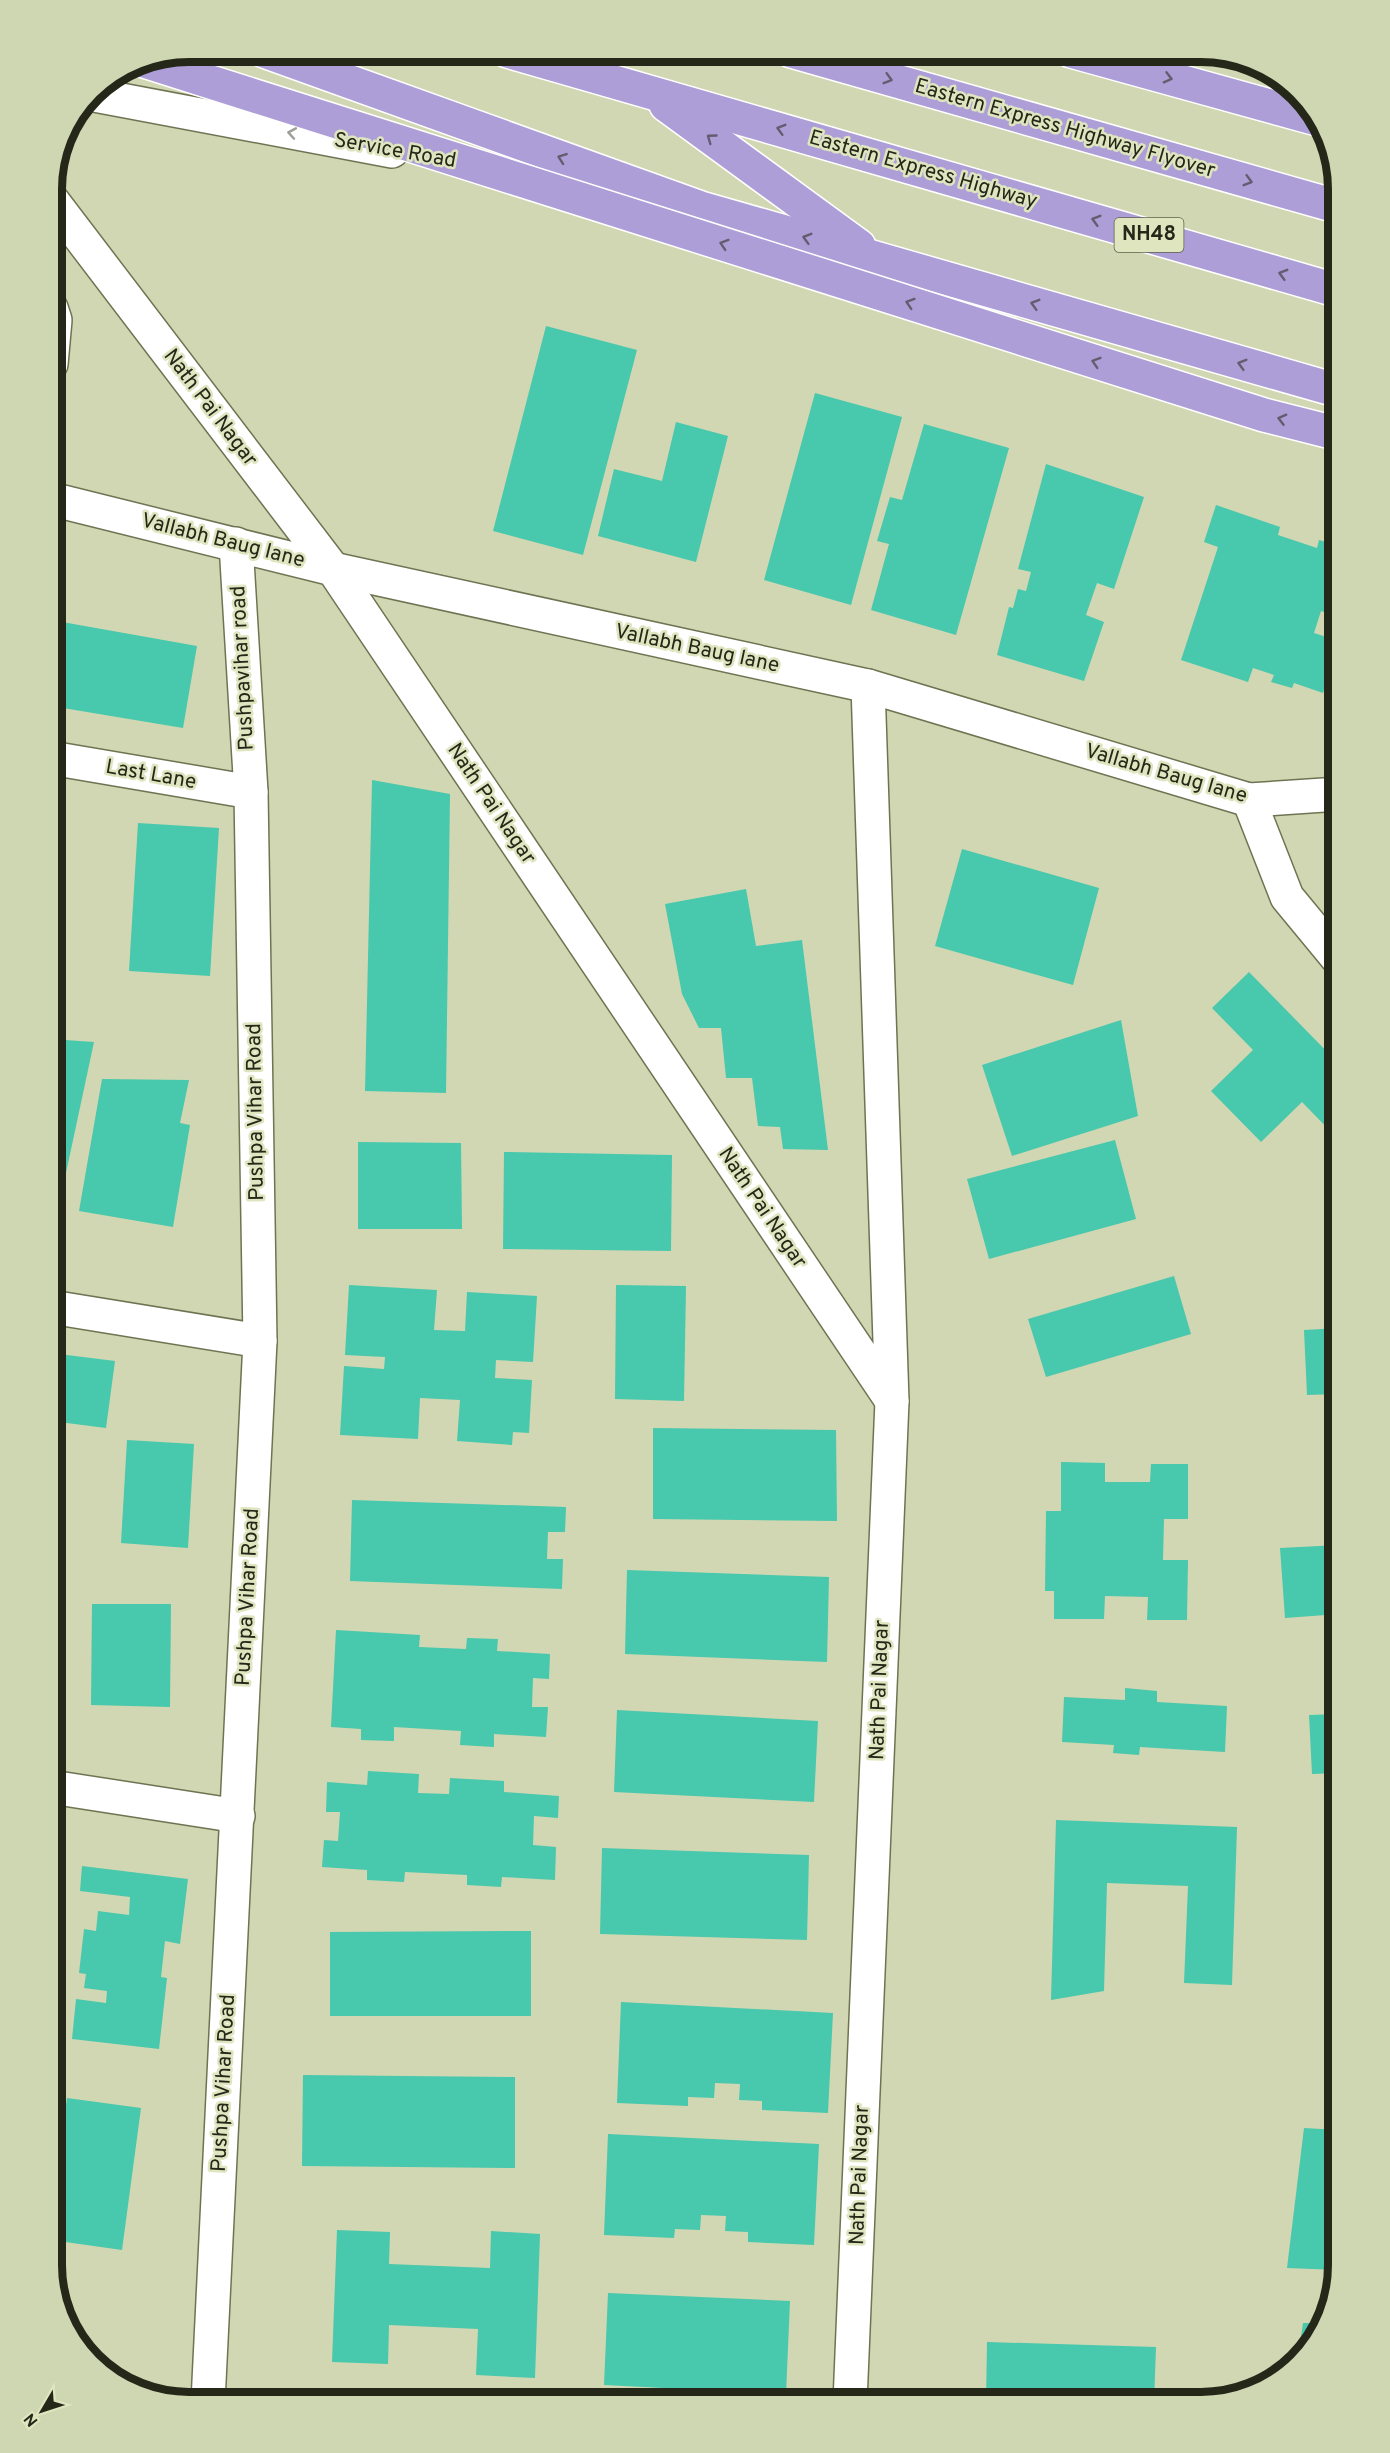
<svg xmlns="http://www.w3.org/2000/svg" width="1390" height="2453" font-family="Overpass,sans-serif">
<rect width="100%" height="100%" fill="#d1d7b2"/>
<g fill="#48c8ac">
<polygon points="546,326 637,350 583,555 493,531"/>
<polygon points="815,393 902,417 851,605 764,580"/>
<polygon points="676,422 728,436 696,562 598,536 614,469 662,481"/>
<polygon points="924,424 1009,448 956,635 871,610 889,544 877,541 890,497 902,500"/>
<polygon points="1046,464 1144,497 1114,589 1097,583 1086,615 1104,622 1084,681 997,655 1009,607 1013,608 1018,589 1026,591 1031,572 1018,569"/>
<polygon points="1216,505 1280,527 1278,535 1317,548 1319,540 1339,546 1339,617 1321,611 1314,633 1339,641 1323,693 1294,683 1292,688 1271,682 1274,675 1253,668 1248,682 1181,660 1218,547 1204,542"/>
<polygon points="51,620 197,646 183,728 51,706"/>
<polygon points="372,780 450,794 446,1093 365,1091"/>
<polygon points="51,796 57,796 53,844 51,843"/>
<polygon points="138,823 219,828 210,976 129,971"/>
<polygon points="962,849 1099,888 1073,985 935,946"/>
<polygon points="746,889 756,946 802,940 828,1150 783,1149 780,1127 758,1126 752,1078 726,1078 721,1028 699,1028 682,994 665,904"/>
<polygon points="1249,972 1339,1064 1339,1140 1302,1102 1261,1142 1211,1091 1253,1050 1212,1008"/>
<polygon points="1121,1020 1138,1116 1012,1156 982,1065"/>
<polygon points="51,1039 94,1042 57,1215 51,1213"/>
<polygon points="102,1079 189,1080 180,1123 190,1125 173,1227 79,1211"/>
<polygon points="1115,1140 1136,1219 989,1259 967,1179"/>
<polygon points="358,1142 461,1143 462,1229 358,1229"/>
<polygon points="504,1152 672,1155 671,1251 503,1249"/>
<polygon points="1339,1205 1339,1281 1338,1281 1325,1208"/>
<polygon points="1174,1276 1191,1334 1046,1377 1028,1319"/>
<polygon points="349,1285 437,1290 434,1330 465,1331 467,1292 537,1296 533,1362 496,1360 495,1378 532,1380 529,1433 513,1432 512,1445 457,1441 460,1400 420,1398 418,1439 340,1435 344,1366 384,1369 385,1357 345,1355"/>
<polygon points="616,1285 686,1286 684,1401 615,1399"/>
<polygon points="1339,1328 1339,1394 1307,1395 1304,1330"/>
<polygon points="51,1353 115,1361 106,1428 51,1421"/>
<polygon points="653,1428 836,1430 837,1521 653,1519"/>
<polygon points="127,1440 194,1444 188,1548 121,1543"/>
<polygon points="1339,1456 1339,1520 1330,1521 1324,1457"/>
<polygon points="1061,1462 1105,1463 1105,1482 1150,1482 1151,1464 1188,1464 1188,1519 1164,1519 1163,1560 1188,1560 1187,1620 1147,1620 1148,1597 1105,1596 1104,1619 1054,1619 1054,1591 1045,1591 1046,1511 1061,1511"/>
<polygon points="352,1500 566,1507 565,1532 548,1532 547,1559 563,1559 562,1589 350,1581"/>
<polygon points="1339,1545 1339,1614 1285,1618 1280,1548"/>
<polygon points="627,1570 829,1577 827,1662 625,1654"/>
<polygon points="92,1604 171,1604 170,1707 91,1705"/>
<polygon points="336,1630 420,1635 419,1647 466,1649 467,1638 498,1639 497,1651 550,1654 549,1679 533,1678 532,1707 548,1707 546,1737 494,1734 494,1747 460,1745 461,1731 394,1727 394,1741 361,1740 361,1729 331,1727"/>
<polygon points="1125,1688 1157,1691 1157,1702 1227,1706 1225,1752 1140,1747 1139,1755 1113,1753 1114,1745 1062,1742 1064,1697 1125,1700"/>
<polygon points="617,1710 818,1721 814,1802 614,1792"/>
<polygon points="1339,1714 1339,1773 1312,1774 1309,1715"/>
<polygon points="368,1771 419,1774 418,1793 449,1794 450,1778 504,1781 504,1792 559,1796 558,1818 534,1816 533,1845 556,1847 555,1880 502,1877 501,1887 467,1885 467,1875 405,1872 404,1882 367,1880 367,1870 322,1867 324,1840 338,1841 340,1812 326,1812 327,1782 367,1785"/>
<polygon points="1056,1820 1237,1827 1232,1985 1184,1983 1188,1886 1107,1883 1104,1991 1051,2000"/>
<polygon points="602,1848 809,1855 807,1940 600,1934"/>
<polygon points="82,1866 188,1879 180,1944 165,1941 161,1977 167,1978 159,2049 72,2039 76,1999 106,2003 107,1991 84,1988 86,1974 79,1973 84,1929 96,1931 98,1911 129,1915 130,1897 80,1891"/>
<polygon points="531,1931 531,2016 330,2016 330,1932"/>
<polygon points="621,2002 833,2013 828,2113 762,2110 762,2101 739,2100 740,2084 715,2083 714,2098 688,2097 688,2106 617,2103"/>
<polygon points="303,2075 515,2077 515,2168 302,2166"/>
<polygon points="67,2098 141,2108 122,2250 51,2240 51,2215"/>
<polygon points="1304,2128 1339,2130 1338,2270 1287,2268"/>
<polygon points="608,2134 819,2144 814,2245 748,2242 748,2232 725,2231 726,2216 701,2215 700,2230 675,2229 674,2238 604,2235"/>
<polygon points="337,2230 390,2232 389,2264 490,2268 491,2231 540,2234 535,2378 476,2375 478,2329 389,2325 388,2364 332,2362"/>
<polygon points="608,2293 790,2301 786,2394 604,2385"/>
<polygon points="1303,2323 1322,2323 1316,2341 1298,2357"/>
<polygon points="987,2342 1156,2347 1154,2402 986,2402"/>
</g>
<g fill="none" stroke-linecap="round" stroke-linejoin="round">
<defs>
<g id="minor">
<polyline points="51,199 333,569 892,1401"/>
<polyline points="51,364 55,320 51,308"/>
<polyline points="51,758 251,792"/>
<polyline points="1249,800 1287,897 1339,960"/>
<polyline points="51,1307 260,1341"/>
<polyline points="51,1787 238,1816"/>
<polyline points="208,2402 260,1341 251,792 236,544"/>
</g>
<g id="tertiary">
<polyline points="89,94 392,151"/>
<polyline points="51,499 333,569 868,686 1249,800 1339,794"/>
<polyline points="850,2402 892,1401 868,686"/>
</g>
<g id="trunk">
<polyline points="264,51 701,208 1339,391"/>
<polyline points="507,51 1339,291"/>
<polyline points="791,51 1339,207"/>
<polyline points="1071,51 1317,119"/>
<polyline points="666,105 859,246"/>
</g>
</defs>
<use href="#minor" stroke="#6e7452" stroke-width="36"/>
<use href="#tertiary" stroke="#6e7452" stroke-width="36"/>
<use href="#trunk" stroke="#fff" stroke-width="36"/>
<use href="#minor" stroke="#fff" stroke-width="33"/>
<use href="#tertiary" stroke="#fff" stroke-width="33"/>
<use href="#trunk" stroke="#ae9ed8" stroke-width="33"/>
<defs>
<polyline id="trunk-bridge" points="141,60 1264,415 1339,434"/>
</defs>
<use href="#trunk-bridge" stroke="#fff" stroke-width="36" stroke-linecap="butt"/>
<use href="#trunk-bridge" stroke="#ae9ed8" stroke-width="33"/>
</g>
<defs><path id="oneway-chevron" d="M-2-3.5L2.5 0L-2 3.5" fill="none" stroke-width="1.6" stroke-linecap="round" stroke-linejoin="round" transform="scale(1.5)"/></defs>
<g stroke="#635d6f">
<use href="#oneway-chevron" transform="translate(1168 78) rotate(15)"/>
<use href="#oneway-chevron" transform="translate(888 79) rotate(16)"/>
<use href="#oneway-chevron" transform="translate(781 129) rotate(-164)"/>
<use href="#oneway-chevron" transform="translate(711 138) rotate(-144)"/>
<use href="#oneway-chevron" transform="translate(562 158) rotate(-160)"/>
<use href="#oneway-chevron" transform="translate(1248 181) rotate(16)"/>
<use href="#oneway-chevron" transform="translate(1096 220) rotate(-164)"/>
<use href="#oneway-chevron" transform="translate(807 238) rotate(-164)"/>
<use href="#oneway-chevron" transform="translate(724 244) rotate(-162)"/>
<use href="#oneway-chevron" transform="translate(1283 274) rotate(-164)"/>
<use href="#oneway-chevron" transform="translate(910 303) rotate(-162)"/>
<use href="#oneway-chevron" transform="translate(1035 304) rotate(-164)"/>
<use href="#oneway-chevron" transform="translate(1096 362) rotate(-162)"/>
<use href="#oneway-chevron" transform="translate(1242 364) rotate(-164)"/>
<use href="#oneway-chevron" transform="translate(1282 419) rotate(-165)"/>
</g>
<use stroke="#9d9e98" href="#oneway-chevron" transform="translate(292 133) rotate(-170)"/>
<g text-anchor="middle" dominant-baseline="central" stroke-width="5" stroke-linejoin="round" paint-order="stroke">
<rect fill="#dee5bf" stroke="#5c614b" stroke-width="1.5" x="1114.5" y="218" width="69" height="34" rx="4.5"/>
<g font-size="20" font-weight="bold" fill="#252819">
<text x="1149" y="235">NH48</text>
</g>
<g font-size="21" fill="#252819" stroke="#dee5bf">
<text transform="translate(1065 129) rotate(16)">Eastern Express Highway Flyover</text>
<text transform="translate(395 151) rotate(10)">Service Road</text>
<text transform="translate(923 170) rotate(16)">Eastern Express Highway</text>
<text transform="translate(210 408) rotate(53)">Nath Pai Nagar</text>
<text transform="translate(223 541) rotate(14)">Vallabh Baug lane</text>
<text transform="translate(697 649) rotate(12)">Vallabh Baug lane</text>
<text transform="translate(243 668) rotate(-93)">Pushpavihar road</text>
<text transform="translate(1166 774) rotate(16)">Vallabh Baug lane</text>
<text transform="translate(151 775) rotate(10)">Last Lane</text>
<text transform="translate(491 804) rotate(56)">Nath Pai Nagar</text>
<text transform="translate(256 1112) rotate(-91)">Pushpa Vihar Road</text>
<text transform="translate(762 1208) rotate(56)">Nath Pai Nagar</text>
<text transform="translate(248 1597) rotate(-87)">Pushpa Vihar Road</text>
<text transform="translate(880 1690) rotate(-88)">Nath Pai Nagar</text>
<text transform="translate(224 2083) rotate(-87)">Pushpa Vihar Road</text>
<text transform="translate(860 2175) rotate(-88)">Nath Pai Nagar</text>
</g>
</g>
<path d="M0 0H1390V2453H0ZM189 62H1201A127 127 0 0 1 1328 189V2265A127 127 0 0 1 1201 2392H189A127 127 0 0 1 62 2265V189A127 127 0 0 1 189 62Z" fill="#cfd6b2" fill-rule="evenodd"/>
<path fill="none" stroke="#252819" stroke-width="8" d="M189 62H1201A127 127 0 0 1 1328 189V2265A127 127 0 0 1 1201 2392H189A127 127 0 0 1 62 2265V189A127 127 0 0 1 189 62Z"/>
<g transform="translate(42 2411) rotate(231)" stroke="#dee5bf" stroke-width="4.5" paint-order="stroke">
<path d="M0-4.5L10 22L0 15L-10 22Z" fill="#252819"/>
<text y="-9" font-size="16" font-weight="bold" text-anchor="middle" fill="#252819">N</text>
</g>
</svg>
